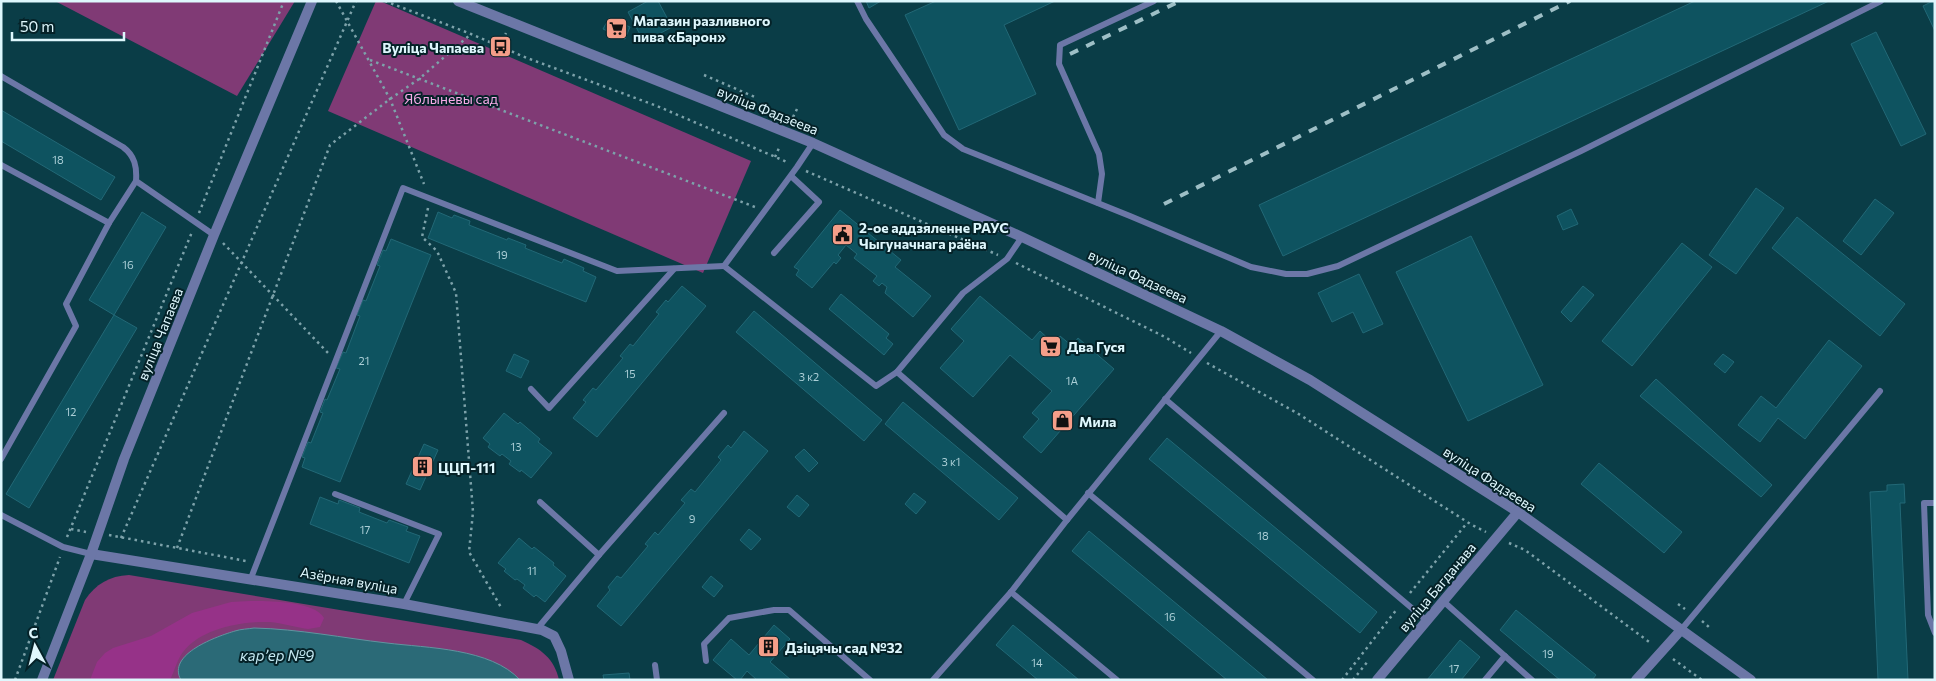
<svg xmlns="http://www.w3.org/2000/svg" width="1936" height="681" font-family="Commissioner,sans-serif">
<rect width="100%" height="100%" fill="#0a3d47"/>
<g fill="#803a75">
<polygon points="55,1 295,1 237,96"/>
<polygon points="376,1 380,1 751,161 703,273 328,111"/>
<path d="M129,575L521,640C541,649 554,658 559,680H53L85,600C96,584 109,576 129,575Z"/>
</g>
<path fill="#963288" d="M250,601C268,601 315,601 324,618L320,627L308,629C295,627 282,623 270,622C242,621 201,628 183,652C177,660 175,670 170,680H90L97,662L105,653L113,648L151,636L192,613L231,602Z"/>
<path fill="#2b6a77" stroke="#61949f" d="M254,628C299,629 343,638 387,643C427,648 491,648 520,680H181C166,654 218,636 235,631C241,629 248,629 254,628Z"/>
<g fill="#0e5360" stroke="#226876">
<polygon points="648,1 658,1 672,27 644,42 628,12"/>
<polygon points="866,1 881,1 869,8"/>
<polygon points="936,1 1055,1 1004,25 1036,94 959,130 905,15"/>
<polygon points="1695,1 1829,1 1283,256 1259,205"/>
<polygon points="1933,1 1935,1 1935,31 1923,6"/>
<polygon points="609,18 630,27 625,39 603,29"/>
<polygon points="1876,32 1926,134 1901,146 1851,44"/>
<polygon points="1,110 115,177 101,200 1,141"/>
<polygon points="1756,188 1784,208 1736,274 1709,255"/>
<polygon points="1875,199 1894,213 1861,255 1843,241"/>
<polygon points="1571,209 1578,224 1563,230 1557,216"/>
<polygon points="840,210 901,260 895,267 931,296 913,317 885,293 887,287 882,283 879,286 873,281 877,276 854,258 857,254 846,245 838,255 841,258 836,264 834,262 812,288 796,275 799,270 794,267"/>
<polygon points="142,212 166,227 114,315 89,300"/>
<polygon points="438,212 452,218 454,215 470,221 469,225 507,240 508,238 526,245 525,248 562,263 564,259 584,268 583,271 596,277 586,302 428,238"/>
<polygon points="1797,217 1905,304 1880,336 1772,248"/>
<polygon points="1471,236 1543,385 1468,421 1396,272"/>
<polygon points="391,239 431,255 340,482 302,467 305,458 302,457 308,442 311,443 323,413 320,412 325,399 327,400 340,369 336,368 343,352 346,353 360,316 357,315 363,300 366,301 380,266 377,265 383,250 386,251"/>
<polygon points="1682,243 1712,267 1632,366 1602,341"/>
<polygon points="1359,274 1383,324 1363,333 1353,312 1332,322 1318,293"/>
<polygon points="682,286 706,306 597,437 573,418 586,402 583,400 593,388 596,390 623,358 620,356 630,344 633,346 659,314 656,312 666,300 668,302"/>
<polygon points="1583,286 1594,295 1571,322 1561,312"/>
<polygon points="841,294 889,334 886,338 893,344 884,355 829,309"/>
<polygon points="980,296 1032,340 1040,331 1054,344 1060,336 1072,346 1078,338 1114,369 1041,453 1023,437 1039,419 1032,413 1052,391 1010,355 973,397 940,368 964,341 951,329"/>
<polygon points="754,311 882,420 864,441 736,332"/>
<polygon points="114,315 137,328 29,508 6,494"/>
<polygon points="1829,340 1862,366 1805,439 1778,418 1760,442 1738,425 1761,396 1776,408"/>
<polygon points="514,354 529,361 521,378 506,371"/>
<polygon points="1723,354 1734,362 1725,373 1714,364"/>
<polygon points="1656,379 1772,485 1761,497 1640,396"/>
<polygon points="903,402 1018,498 999,520 885,424"/>
<polygon points="504,413 518,424 520,422 540,439 538,442 552,453 531,478 521,470 520,472 509,464 511,461 502,454 500,456 488,447 490,444 483,438"/>
<polygon points="744,431 768,451 621,626 597,606 610,590 608,587 617,576 621,578 648,546 645,544 655,532 658,535 685,503 681,500 691,489 695,492 721,460 718,457 728,445 731,448"/>
<polygon points="1167,438 1377,612 1360,633 1149,459"/>
<polygon points="424,444 438,450 420,490 406,484"/>
<polygon points="804,449 818,463 809,472 795,457"/>
<polygon points="1599,463 1682,532 1664,553 1581,484"/>
<polygon points="1904,484 1905,503 1900,503 1908,680 1878,680 1870,492 1887,491 1887,485"/>
<polygon points="914,493 926,502 916,514 905,504"/>
<polygon points="797,495 809,505 799,517 787,507"/>
<polygon points="320,497 338,504 339,500 360,508 359,512 387,523 389,520 408,527 406,531 420,536 409,563 310,524"/>
<polygon points="749,529 761,539 751,550 740,540"/>
<polygon points="1089,531 1268,680 1227,680 1072,551"/>
<polygon points="519,538 532,549 534,547 554,563 553,565 566,576 545,602 536,595 534,597 523,588 525,585 517,579 515,580 504,571 506,569 498,563"/>
<polygon points="711,576 723,586 714,597 702,587"/>
<polygon points="1516,610 1596,675 1592,680 1560,680 1500,630"/>
<polygon points="774,625 790,639 770,662 791,680 757,680 747,671 740,680 737,680 713,660 731,639 749,655"/>
<polygon points="1013,625 1079,680 1038,680 996,645"/>
<polygon points="1460,640 1480,657 1461,680 1427,680"/>
<polygon points="629,673 630,680 604,680 603,675"/>
</g>
<g fill="none" stroke-linecap="round" stroke-linejoin="round">
<g stroke="#7da2aa" stroke-width="2.5" stroke-dasharray="2.5 4" stroke-linecap="butt">
<polyline points="336,1 390,99 424,184"/>
<polyline points="385,1 471,34 527,58 657,106 787,162"/>
<polyline points="500,46 506,33"/>
<polyline points="370,60 755,207"/>
<polyline points="704,75 757,98"/>
<polyline points="793,117 797,109"/>
<polyline points="775,157 779,148"/>
<polyline points="806,171 998,255"/>
<polyline points="428,208 422,237 437,251 456,293 473,512 469,552 502,609"/>
<polyline points="199,213 284,1"/>
<polyline points="223,243 328,353"/>
<polyline points="1016,263 1165,337 1191,353"/>
<polyline points="1207,363 1297,413 1472,525 1486,532"/>
<polyline points="71,529 86,532"/>
<polyline points="109,535 246,561"/>
<polyline points="67,537 192,232"/>
<polyline points="121,538 356,1"/>
<polyline points="1509,543 1525,550 1652,644"/>
<polyline points="177,548 330,145 390,99 419,79 471,34"/>
<polyline points="1410,593 1467,523"/>
<polyline points="1678,604 1685,609"/>
<polyline points="1702,621 1710,628"/>
<polyline points="1673,659 1702,680"/>
<polyline points="15,680 60,557"/>
<polyline points="1342,680 1397,609"/>
<polyline points="1353,680 1368,661"/>
</g>
<g stroke="#6c77a7" stroke-width="6">
<polyline points="857,1 866,19 944,135 963,149 1130,216 1251,267 1286,274 1307,274 1338,266 1581,151 1881,1"/>
<path d="M1,76L123,147C135,156 137,167 136,181L214,235"/>
<polyline points="813,143 797,167 724,266 876,386 897,372"/>
<polyline points="1,165 109,223 66,304 76,326 1,459"/>
<polyline points="1098,203 1102,174 1099,154 1059,64 1060,45 1154,1"/>
<polyline points="109,223 136,181"/>
<polyline points="1022,237 1007,259 963,293 897,372 1067,520"/>
<polyline points="774,253 819,202 791,176"/>
<polyline points="531,389 549,408 674,269"/>
<polyline points="1165,399 1427,621"/>
<polyline points="1088,493 1313,680"/>
<polyline points="335,494 439,534 404,604"/>
<polyline points="540,502 599,555"/>
<polyline points="1935,503 1924,503 1928,615 1935,633"/>
<polyline points="1,515 63,547 91,554"/>
<polyline points="251,578 403,188 617,271 724,266"/>
<polyline points="1011,592 1117,680"/>
<polyline points="1443,601 1532,680"/>
<polyline points="537,629 599,555 724,413"/>
<polyline points="1681,630 1880,391"/>
<polyline points="706,661 704,644 729,618 774,610 789,610 870,680"/>
<polyline points="655,665 657,680"/>
<polyline points="933,680 1011,592 1067,520 1221,331"/>
<polyline points="1485,680 1505,656"/>
</g>
<g stroke="#6c77a7" stroke-width="10">
<polyline points="91,554 404,604 542,630 554,636 561,651 569,680"/>
<polyline points="42,680 91,554 124,459 214,235 312,1"/>
<polyline points="1636,680 1681,630"/>
</g>
<g stroke="#6c77a7" stroke-width="10">
<polyline points="458,1 813,143 1022,237 1221,331 1310,380 1518,512 1751,680"/>
<polyline points="1377,680 1518,512"/>
</g>
<g stroke="#9ebfc6" stroke-width="4" stroke-dasharray="9 9" stroke-linecap="butt">
<polyline points="1070,54 1180,1"/>
<polyline points="1164,204 1570,1"/>
</g>
</g>
<defs>
<symbol id="supermarket-square" viewBox="-11 -11 22 22"><rect x="-9" y="-9" width="18" height="18" rx="4" fill="#f49e89" stroke="#052228"/><path d="M-6-5.5h2.5l.6 2H6L4.5 2H-2.5L-4.4-4H-6ZM-1.5 3.2a1.3 1.3 0 1 0 .1 0ZM3 3.2a1.3 1.3 0 1 0 .1 0Z" fill="#111"/></symbol>
<symbol id="bus-square" viewBox="-11 -11 22 22"><rect x="-9" y="-9" width="18" height="18" rx="4" fill="#f49e89" stroke="#052228"/><path d="M-5-6H5V4H4V6H2V4H-2V6H-4V4H-5ZM-3.5-4V0h7V-4ZM-3.5 1.2v1.5H-2V1.2ZM2 1.2v1.5H3.5V1.2Z" fill="#111"/></symbol>
<symbol id="civic-square" viewBox="-11 -11 22 22"><rect x="-9" y="-9" width="18" height="18" rx="4" fill="#f49e89" stroke="#052228"/><path d="M-.6-6.5H3V-4.5H.6V-3L4-1V1h2V6H-6V1h2V-1L-.6-3ZM-1.2 2.5V6h2.4V2.5Z" fill="#111"/></symbol>
<symbol id="shop-square" viewBox="-11 -11 22 22"><rect x="-9" y="-9" width="18" height="18" rx="4" fill="#f49e89" stroke="#052228"/><path d="M-5-2.5h2.3a2.7 3.5 0 0 1 5.4 0H5L5.5 6h-11ZM-1.5-2.5h3a1.5 2.3 0 0 0-3 0Z" fill="#111"/></symbol>
<symbol id="building-square" viewBox="-11 -11 22 22"><rect x="-9" y="-9" width="18" height="18" rx="4" fill="#f49e89" stroke="#052228"/><path d="M-4-6H4V6H1V3H-1V6H-4ZM-2.5-4.3h1.7v1.8h-1.7ZM.8-4.3h1.7v1.8H.8ZM-2.5-1h1.7V.8h-1.7ZM.8-1h1.7V.8H.8Z" fill="#111"/></symbol>
</defs>
<g fill-rule="evenodd">
<use href="#supermarket-square" x="604" y="16" width="25" height="25"/>
<use href="#bus-square" x="488" y="34" width="25" height="25"/>
<use href="#civic-square" x="830" y="222" width="25" height="25"/>
<use href="#supermarket-square" x="1038" y="334" width="25" height="25"/>
<use href="#shop-square" x="1050" y="408" width="25" height="25"/>
<use href="#building-square" x="410" y="454" width="25" height="25"/>
<use href="#building-square" x="756" y="634" width="25" height="25"/>
</g>
<g text-anchor="middle" dominant-baseline="central" stroke-width="4" stroke-linejoin="round" paint-order="stroke">
<g font-size="11" fill="#aaced6">
<text x="58" y="159">18</text>
<text x="502" y="254">19</text>
<text x="128" y="264">16</text>
<text x="364" y="360">21</text>
<text x="630" y="373">15</text>
<text x="809" y="376">3 к2</text>
<text x="1072" y="380">1А</text>
<text x="71" y="411">12</text>
<text x="516" y="446">13</text>
<text x="951" y="461">3 к1</text>
<text x="692" y="518">9</text>
<text x="365" y="529">17</text>
<text x="1263" y="535">18</text>
<text x="532" y="570">11</text>
<text x="1170" y="616">16</text>
<text x="1548" y="653">19</text>
<text x="1037" y="662">14</text>
<text x="1454" y="668">17</text>
</g>
<g font-size="14" font-weight="bold" fill="#def7fd" stroke="#052228" text-anchor="start">
<text x="633" y="20">Магазин разливного<tspan x="633" dy="16">пива «Барон»</tspan></text>
<text x="484" y="47" text-anchor="end">Вуліца Чапаева</text>
<text x="859" y="227">2-ое аддзяленне РАУС<tspan x="859" dy="16">Чыгуначнага раёна</tspan></text>
<text x="1067" y="346">Два Гуся</text>
<text x="1079" y="421">Мила</text>
<text x="438" y="467">ЦЦП-111</text>
<text x="785" y="647">Дзіцячы сад №32</text>
</g>
<g font-size="14" fill="#f7abe8" stroke="#052228">
<text x="451" y="98">Яблыневы сад</text>
</g>
<g font-size="14" fill="#def7fd" stroke="#052228">
<text transform="translate(768 110) rotate(22)">вуліца Фадзеева</text>
<text transform="translate(1138 276) rotate(25)">вуліца Фадзеева</text>
<text transform="translate(160 334) rotate(-68)">вуліца Чапаева</text>
<text transform="translate(1490 479) rotate(33)">вуліца Фадзеева</text>
<text transform="translate(349 580) rotate(10)">Азёрная вуліца</text>
<text transform="translate(1437 587) rotate(-50)">вуліца Багданава</text>
</g>
<g font-size="15" font-style="italic" fill="#c4e8f1" stroke="#052228">
<text x="277" y="655">карʼер №9</text>
</g>
</g>
<rect width="1936" height="681" fill="none" stroke="#def7fd" stroke-width="5"/>
<g transform="translate(35 646) rotate(353)" stroke="#052228" stroke-width="4" paint-order="stroke">
<path d="M0-4L9 19L0 12L-9 19Z" fill="#def7fd"/>
<text y="-8" font-size="14" font-weight="bold" text-anchor="middle" fill="#def7fd">С</text>
</g>
<path d="M12 32v8h112v-8" fill="none" stroke="#def7fd" stroke-width="2.5"/>
<text x="20" y="32" font-size="15" fill="#def7fd" stroke="#052228" stroke-width="4" paint-order="stroke">50 m</text>
</svg>
